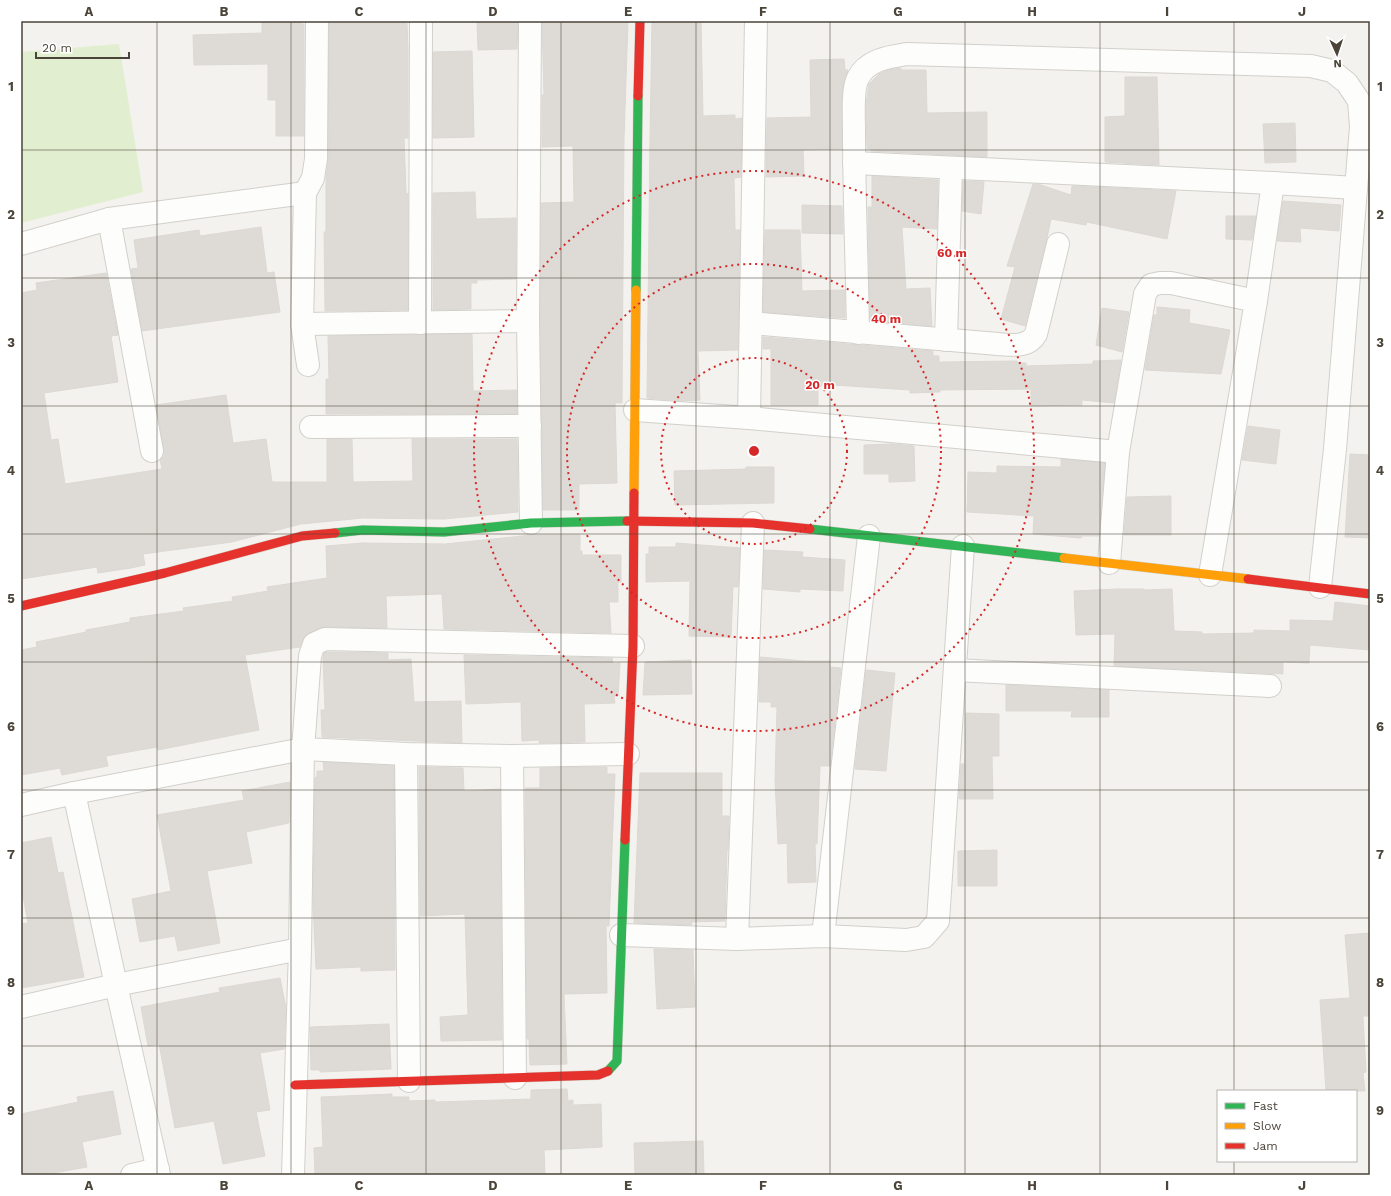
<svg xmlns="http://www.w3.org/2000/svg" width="1391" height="1196" font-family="'Work Sans',sans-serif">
<rect width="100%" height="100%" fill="#f4f2ee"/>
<polygon fill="#e1eecf" points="119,44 143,192 21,223 21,52"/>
<g fill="#dedbd6" stroke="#dcd9d4">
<polygon points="262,21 301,21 301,24 304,24 304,136 276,136 276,100 268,100 268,64 194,65 193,35 262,33"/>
<polygon points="477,21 518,21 517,49 478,50"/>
<polygon points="542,21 628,21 624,138 622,403 615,403 617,483 579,484 579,510 543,510 540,321 541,203 574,202 573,146 542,147 542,95 544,95"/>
<polygon points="652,21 701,21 703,116 735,115 735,119 742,118 741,177 734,178 735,230 740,230 738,350 698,351 700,400 683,401 647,398 650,138"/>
<polygon points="329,23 407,23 408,52 408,138 404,138 406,193 408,194 408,310 325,311 324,232 326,232 326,178 328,159"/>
<polygon points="472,51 474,137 433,138 433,52"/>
<polygon points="844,59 845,70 848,70 844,80 842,95 842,149 803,150 804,176 766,177 767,118 811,117 810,60"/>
<polygon points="901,68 901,70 926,70 927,113 987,112 987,157 872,151 871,151 871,149 867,149 866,104 869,84 879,74 889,70"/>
<polygon points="1125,77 1157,77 1159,165 1105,162 1105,117 1125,116"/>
<polygon points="1295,123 1296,162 1265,163 1263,124"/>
<polygon points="872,176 938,180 937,229 902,227 906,289 930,288 932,326 870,321 868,207 872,207"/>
<polygon points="963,181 984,182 981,214 962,211"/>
<polygon points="1033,184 1038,184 1071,195 1072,186 1176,191 1167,239 1087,222 1086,225 1051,219 1047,238 1025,326 1001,319 1015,267 1007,266"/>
<polygon points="475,192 476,219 516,218 516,279 477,280 477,283 471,283 471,309 433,310 433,193"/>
<polygon points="1283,201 1341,205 1339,231 1300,228 1301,242 1277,241"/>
<polygon points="802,205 842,206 843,234 802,233"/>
<polygon points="1226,216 1256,216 1252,240 1226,239"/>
<polygon points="261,227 267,273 274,272 280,312 142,331 131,269 138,268 134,240 199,230 200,236"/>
<polygon points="765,230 800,230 802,291 845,290 845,318 763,312"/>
<polygon points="106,273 118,335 111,336 118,382 44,393 51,440 58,439 65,484 162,469 160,460 164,456 164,449 156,405 226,395 233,443 266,439 272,482 327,482 327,439 352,439 353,482 413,481 412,439 517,439 518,512 444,519 363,518 301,524 232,542 143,554 145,565 131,568 98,573 97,567 21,579 21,293 37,290 36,283"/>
<polygon points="1157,307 1190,310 1189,323 1230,330 1221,374 1145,370 1154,315 1157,315"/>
<polygon points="1102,308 1129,312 1122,352 1096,345"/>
<polygon points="472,334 473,391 517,390 517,414 326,414 326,379 329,379 328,336"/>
<polygon points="763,337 933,351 933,356 939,356 939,362 1017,361 1017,363 1026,363 1026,366 1093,364 1093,361 1121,360 1114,403 1082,400 1082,405 1031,406 1031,389 940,390 940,392 910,393 910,390 818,384 818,405 771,405 771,349 763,349"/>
<polygon points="1248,426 1280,430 1276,464 1242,460"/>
<polygon points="892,444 914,446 915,481 889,482 889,474 864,474 864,445"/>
<polygon points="1350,454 1370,455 1370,538 1345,537"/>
<polygon points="1061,459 1105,463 1099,536 1082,536 1081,538 1033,534 1034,516 967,512 968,472 997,473 997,466 1061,467"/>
<polygon points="746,467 774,467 774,503 675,505 674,471 746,469"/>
<polygon points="1171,496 1171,535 1124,535 1127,497"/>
<polygon points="532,535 580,535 580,551 582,551 582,555 621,555 621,582 618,582 618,602 609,602 611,633 444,629 442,594 386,596 387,628 325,627 320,628 305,635 300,647 245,655 259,730 158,750 157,747 106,756 108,766 62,775 60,768 21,775 21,650 37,647 36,642 86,632 86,630 130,622 130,618 184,611 183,608 233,601 232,597 268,591 267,587 327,578 326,546 363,543 445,544"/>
<polygon points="676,543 740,548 738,587 733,587 731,637 689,636 690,581 646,582 646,554 649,554 649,547 676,547"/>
<polygon points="764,550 803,552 802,557 845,560 843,591 800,589 800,592 763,589"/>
<polygon points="1118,589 1144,589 1144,590 1172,589 1174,631 1202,632 1202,634 1254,633 1254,630 1290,631 1290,620 1333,621 1335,602 1370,606 1370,650 1310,645 1309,663 1283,662 1283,674 1114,666 1115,634 1076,635 1074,591"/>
<polygon points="328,652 388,653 388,660 411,659 414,702 461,701 462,743 322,737 321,710 325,710 323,658 324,653"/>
<polygon points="464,655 612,658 613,664 620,663 618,696 614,696 615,703 584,704 585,742 539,743 539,740 522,741 521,702 466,704"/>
<polygon points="760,657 804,661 830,661 830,667 841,668 830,766 820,766 817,844 815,843 816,882 788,883 787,843 778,844 775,779 777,707 771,707 771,702 759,702"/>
<polygon points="691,660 692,694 643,695 645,662"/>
<polygon points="866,670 895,673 886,771 855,769"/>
<polygon points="1006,685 1109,690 1109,717 1071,717 1072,711 1006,711"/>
<polygon points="966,713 999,714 999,756 992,756 993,799 959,799 961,764 965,764"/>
<polygon points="323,762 394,766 395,970 361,971 361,967 316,969 313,901 315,778 317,777 317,771 324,771"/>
<polygon points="419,767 463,768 464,791 500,789 502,1040 441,1041 440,1017 468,1015 465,914 420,916"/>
<polygon points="607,767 607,774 615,774 609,926 606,926 607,993 564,994 567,1064 530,1065 529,1039 527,1039 525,788 540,788 540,768"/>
<polygon points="640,773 722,773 722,816 729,816 728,850 727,850 725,921 691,922 692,925 634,923"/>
<polygon points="290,782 289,823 246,832 252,863 207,871 220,943 178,951 175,936 140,942 132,899 171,891 157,815 244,800 242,791"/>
<polygon points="51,837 58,873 63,872 84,977 21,988 21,924 28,923 21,885 21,843"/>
<polygon points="997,850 997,886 958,886 958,851"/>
<polygon points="1370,933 1370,1016 1363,1016 1366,1072 1363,1073 1365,1091 1326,1091 1320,1000 1350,998 1345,935"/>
<polygon points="654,949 693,950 695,1007 657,1009"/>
<polygon points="280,978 286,1008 284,1049 260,1053 270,1110 256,1112 265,1156 223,1164 214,1121 175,1128 159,1044 148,1046 141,1007 220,992 219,988"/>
<polygon points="389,1024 391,1069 320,1072 320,1070 311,1070 310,1027"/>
<polygon points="567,1089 568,1101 573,1100 573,1105 601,1104 602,1147 544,1150 545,1175 315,1175 314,1148 323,1147 321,1097 392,1094 392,1097 409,1097 409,1101 435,1100 435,1102 531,1099 531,1090"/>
<polygon points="113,1091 121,1134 82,1142 87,1167 42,1175 21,1175 21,1114 78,1102 77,1097"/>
<polygon points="703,1141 704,1175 635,1175 634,1143"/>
</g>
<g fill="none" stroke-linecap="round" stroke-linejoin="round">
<defs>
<g id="street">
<polyline points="317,21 316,159 313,178 305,193 302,324 528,321"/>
<polyline points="530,21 528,321 531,523"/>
<polyline points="854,163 1273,183 1256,301 1210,575"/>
<polyline points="1273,183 1356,188"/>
<polyline points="109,219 152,451"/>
<polyline points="21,244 109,219 305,193"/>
<polyline points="420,323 421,21"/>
<path d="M751,323L998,344C1012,345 1028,348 1036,334L1058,244"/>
<polyline points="302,324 308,365"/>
<path d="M858,333C857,265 854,197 854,130C854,117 852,89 858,78C867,60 888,57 907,54L1311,66L1332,71L1347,83L1359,101L1361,127L1335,449L1320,587"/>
<polyline points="946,340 951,168"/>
<polyline points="635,410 749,418 1118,452 1145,294 1151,285 1160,283 1171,283 1256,301"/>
<polyline points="749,418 756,21"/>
<polyline points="311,427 530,426"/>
<polyline points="1109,563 1118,452"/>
<polyline points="955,670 1270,686"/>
<polyline points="406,754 409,1081"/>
<polyline points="512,756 515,1078"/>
<polyline points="74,793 116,985 159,1175"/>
<polyline points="21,805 74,793 303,749 406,754 512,756 628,754"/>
<polyline points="621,935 737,939 823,936 906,940 924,937 938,921 963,546"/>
<polyline points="823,936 869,536"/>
<polyline points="737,939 753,523"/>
<polyline points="21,1007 116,985 300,949"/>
<polyline points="132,1175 158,1169"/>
<polyline points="293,1175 300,949 303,749 310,656 314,644 325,639 633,646"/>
</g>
<g id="fast">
<polyline points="636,290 638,96"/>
<polyline points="810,529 1064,558"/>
<polyline points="335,533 363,530 444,532 531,523 627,521"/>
<polyline points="608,1071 617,1061 625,840"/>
</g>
<g id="slow">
<polyline points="634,493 636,290"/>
<polyline points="1064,558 1248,579"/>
</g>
<g id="jam">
<polyline points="638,96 640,21"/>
<polyline points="627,521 753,523 810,529"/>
<polyline points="1248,579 1370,594"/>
<polyline points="21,606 165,573 302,536 335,533"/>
<polyline points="625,840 633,646 634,493"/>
<polyline points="295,1085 598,1075 608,1071"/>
</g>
</defs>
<use href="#street" stroke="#d2d0cb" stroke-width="24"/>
<use href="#fast" stroke="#d3cfc5" stroke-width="10"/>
<use href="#slow" stroke="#d3cfc5" stroke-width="10"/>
<use href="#jam" stroke="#d3cfc5" stroke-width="10"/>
<use href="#street" stroke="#fdfdfc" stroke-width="22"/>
<use href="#fast" stroke="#30b455" stroke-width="9"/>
<use href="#slow" stroke="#ff9f0a" stroke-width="9"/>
<use href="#jam" stroke="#e5322d" stroke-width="9"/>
</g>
<path fill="none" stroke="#4b4439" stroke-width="1" stroke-opacity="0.55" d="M157,21V1175M291,21V1175M426,21V1175M561,21V1175M696,21V1175M830,21V1175M965,21V1175M1100,21V1175M1234,21V1091M21,150H1370M21,278H1370M21,406H1370M21,534H1370M21,662H1370M21,790H1370M21,918H1370M21,1046H1370M1234,1161V1175"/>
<g fill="none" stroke="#d62828" stroke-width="2" stroke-dasharray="2 4">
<circle cx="754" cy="451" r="93"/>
<circle cx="754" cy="451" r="187"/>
<circle cx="754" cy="451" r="280"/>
</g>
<circle cx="754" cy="451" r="6" fill="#d62828" stroke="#fff" stroke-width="2"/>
<g font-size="12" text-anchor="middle" font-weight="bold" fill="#d62828" stroke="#fff" stroke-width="3" stroke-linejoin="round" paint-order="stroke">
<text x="952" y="257">60 m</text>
<text x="886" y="323">40 m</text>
<text x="820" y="389">20 m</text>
</g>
<rect width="1391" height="1196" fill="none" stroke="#ffffff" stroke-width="44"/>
<rect x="1217" y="1090" width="140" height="72" fill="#ffffff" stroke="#b7b4b0"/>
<rect x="1225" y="1103" width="20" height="6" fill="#30b455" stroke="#b7b4b0"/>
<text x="1253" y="1110" font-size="12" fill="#4b4439">Fast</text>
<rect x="1225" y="1123" width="20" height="6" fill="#ff9f0a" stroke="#b7b4b0"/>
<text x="1253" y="1130" font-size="12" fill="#4b4439">Slow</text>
<rect x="1225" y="1143" width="20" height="6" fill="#e5322d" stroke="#b7b4b0"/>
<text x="1253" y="1150" font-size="12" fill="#4b4439">Jam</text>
<g transform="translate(1337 54) rotate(177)" stroke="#ffffff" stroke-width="3" paint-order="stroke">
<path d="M0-3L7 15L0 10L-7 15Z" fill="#4b4439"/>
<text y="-6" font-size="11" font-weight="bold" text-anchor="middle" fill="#4b4439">N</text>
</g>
<path d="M36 52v6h93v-6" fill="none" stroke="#4b4439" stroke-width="2"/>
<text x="42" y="52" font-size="12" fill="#4b4439" stroke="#ffffff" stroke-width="3" paint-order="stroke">20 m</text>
<rect x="22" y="22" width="1347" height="1152" fill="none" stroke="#4b4439" stroke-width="1.5"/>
<g font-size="13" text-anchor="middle" font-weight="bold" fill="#4b4439">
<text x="89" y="16">A</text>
<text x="224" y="16">B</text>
<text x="359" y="16">C</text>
<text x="493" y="16">D</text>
<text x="628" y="16">E</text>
<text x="763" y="16">F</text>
<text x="898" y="16">G</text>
<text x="1032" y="16">H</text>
<text x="1167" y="16">I</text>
<text x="1302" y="16">J</text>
<text x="11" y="91">1</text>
<text x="1380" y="91">1</text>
<text x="11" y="219">2</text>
<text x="1380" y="219">2</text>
<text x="11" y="347">3</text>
<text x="1380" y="347">3</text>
<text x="11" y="475">4</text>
<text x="1380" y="475">4</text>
<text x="11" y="603">5</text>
<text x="1380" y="603">5</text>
<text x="11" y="731">6</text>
<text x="1380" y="731">6</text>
<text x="11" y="859">7</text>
<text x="1380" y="859">7</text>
<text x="11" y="987">8</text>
<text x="1380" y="987">8</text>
<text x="11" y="1115">9</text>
<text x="1380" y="1115">9</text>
<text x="89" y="1190">A</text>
<text x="224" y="1190">B</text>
<text x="359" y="1190">C</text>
<text x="493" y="1190">D</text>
<text x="628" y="1190">E</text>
<text x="763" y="1190">F</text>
<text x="898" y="1190">G</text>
<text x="1032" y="1190">H</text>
<text x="1167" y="1190">I</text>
<text x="1302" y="1190">J</text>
</g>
</svg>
